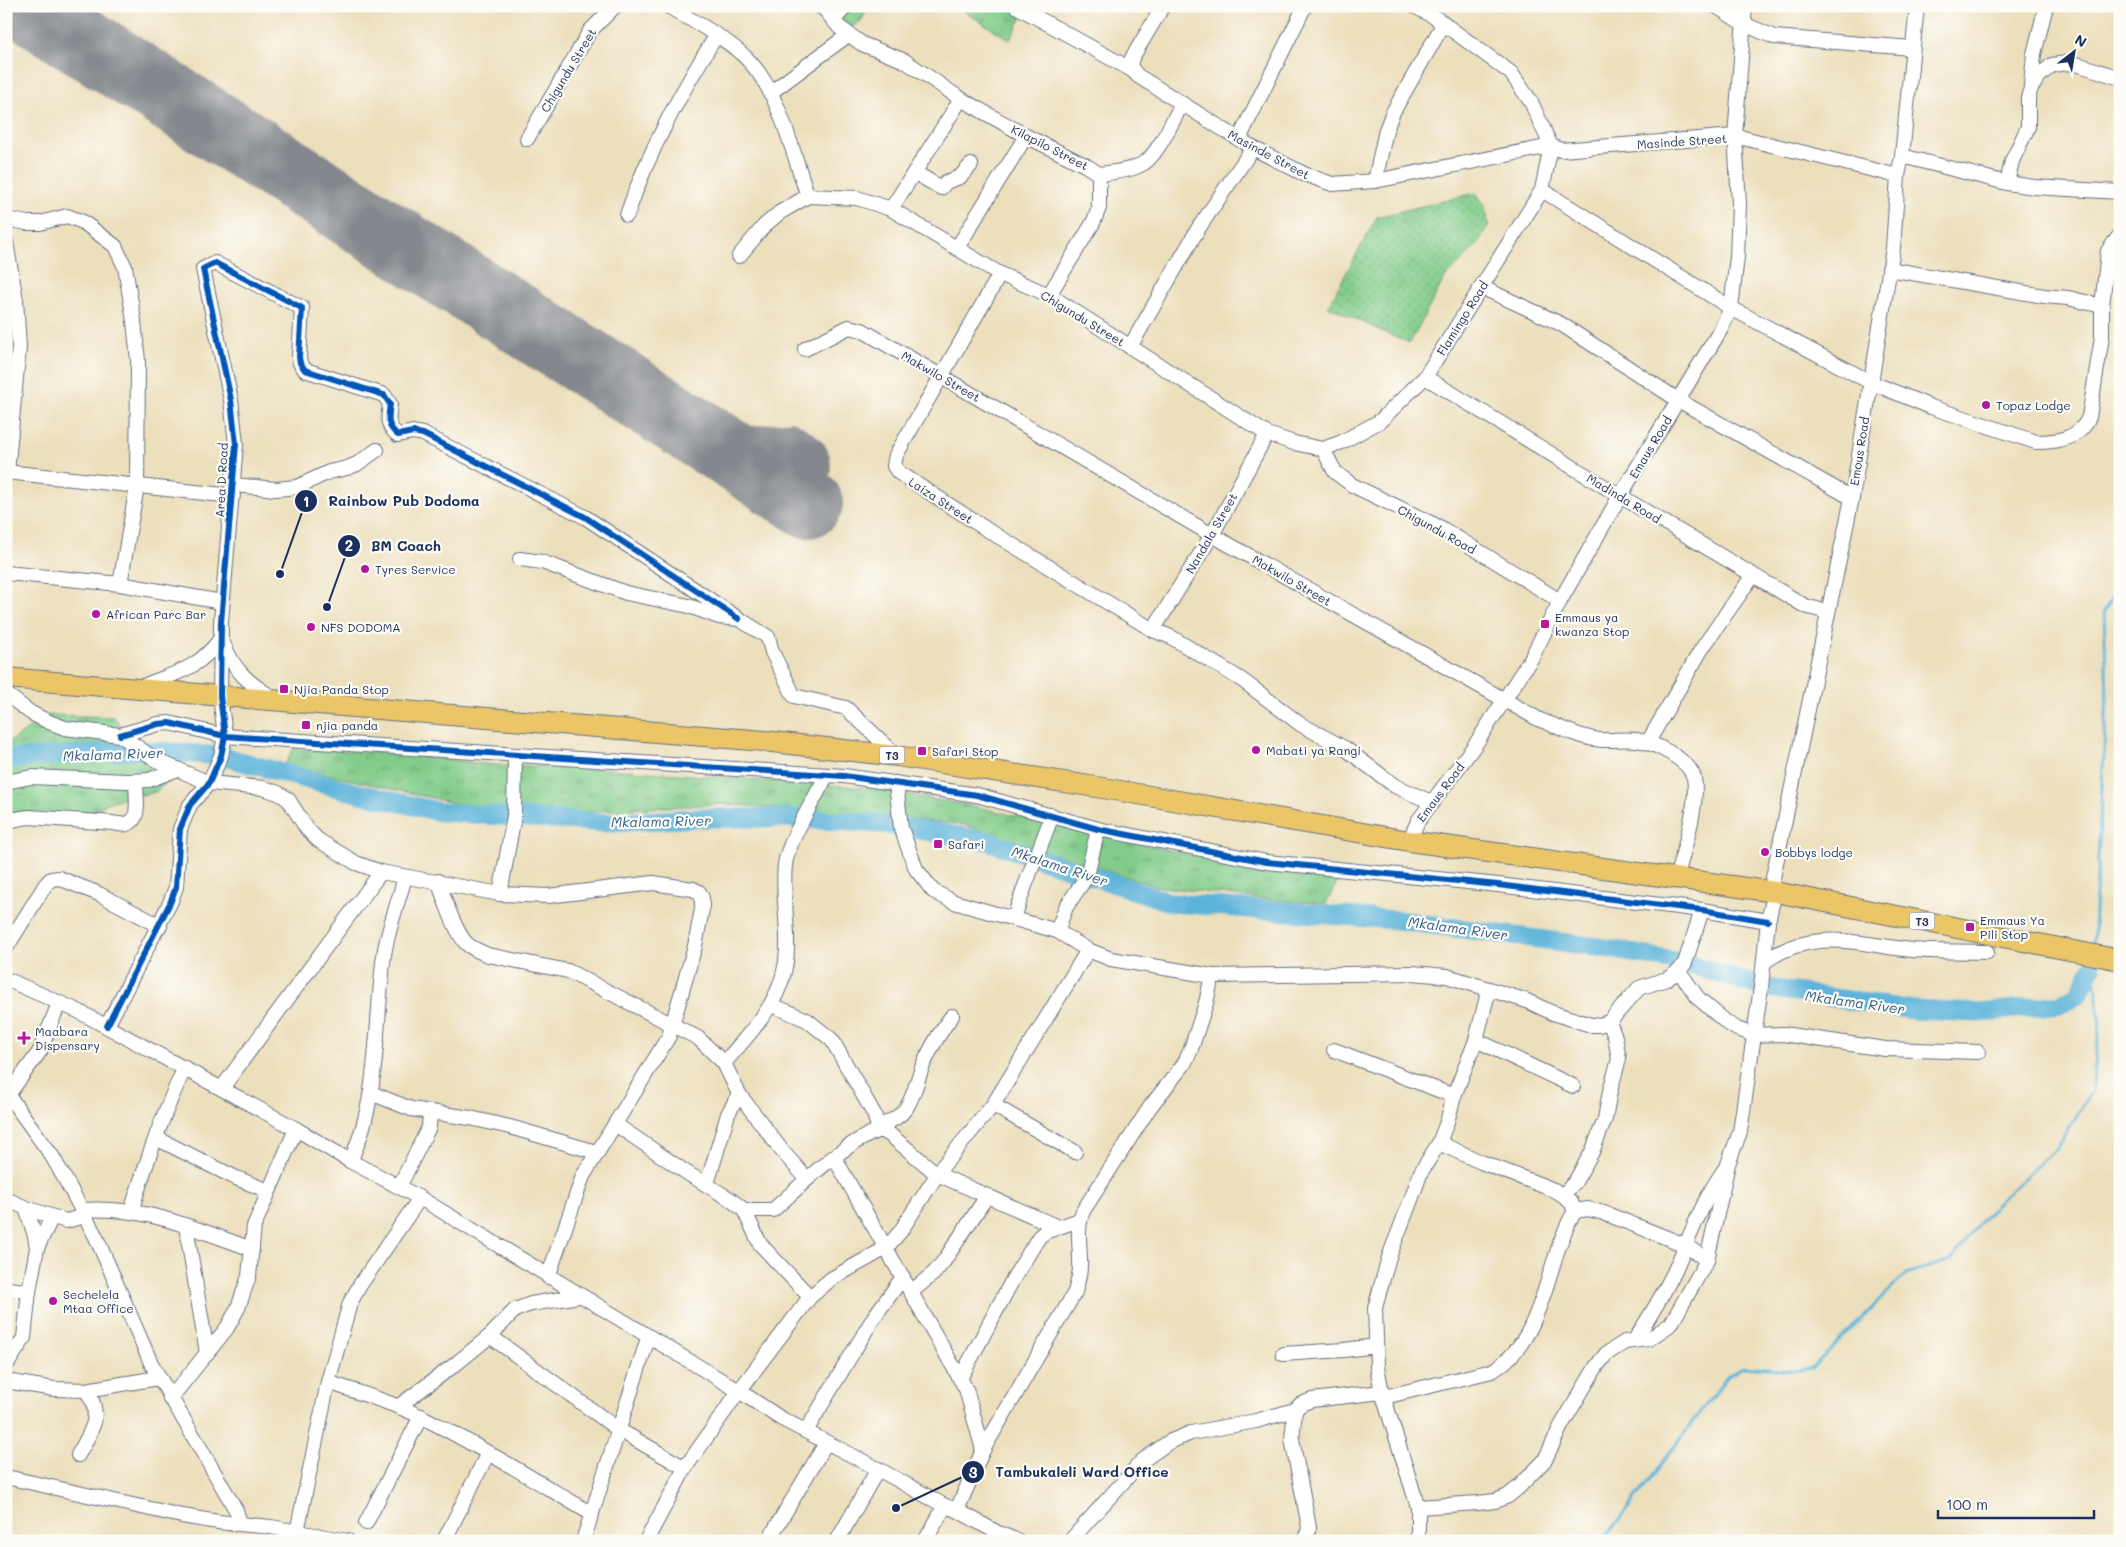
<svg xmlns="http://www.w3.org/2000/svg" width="2126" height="1547" font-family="Mali,sans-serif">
<defs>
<pattern id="grass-tufts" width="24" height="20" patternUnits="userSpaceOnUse" patternTransform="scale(1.25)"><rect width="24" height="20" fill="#82cc8a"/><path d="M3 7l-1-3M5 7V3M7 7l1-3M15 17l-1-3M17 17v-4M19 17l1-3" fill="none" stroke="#6aa674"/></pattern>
<pattern id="park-dots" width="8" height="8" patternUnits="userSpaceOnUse" patternTransform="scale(1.25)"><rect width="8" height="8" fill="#82cc8a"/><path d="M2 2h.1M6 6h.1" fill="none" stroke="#6aa674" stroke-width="1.8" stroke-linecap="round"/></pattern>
</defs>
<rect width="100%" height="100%" fill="#fdfcf7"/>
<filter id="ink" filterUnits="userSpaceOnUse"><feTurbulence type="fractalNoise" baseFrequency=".02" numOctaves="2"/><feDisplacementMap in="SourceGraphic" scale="10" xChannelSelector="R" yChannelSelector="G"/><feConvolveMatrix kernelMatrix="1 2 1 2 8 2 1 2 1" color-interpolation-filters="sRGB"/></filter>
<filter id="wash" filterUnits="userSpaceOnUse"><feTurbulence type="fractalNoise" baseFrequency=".0096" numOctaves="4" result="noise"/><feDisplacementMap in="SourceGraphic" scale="20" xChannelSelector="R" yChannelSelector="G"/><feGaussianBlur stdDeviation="1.12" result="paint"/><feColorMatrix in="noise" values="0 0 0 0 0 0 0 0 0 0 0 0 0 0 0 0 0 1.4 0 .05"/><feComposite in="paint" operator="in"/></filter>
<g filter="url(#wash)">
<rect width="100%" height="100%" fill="#ecdfbc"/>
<g fill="url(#grass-tufts)" stroke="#4e7e74">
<polygon points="796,6 869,6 861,21 844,33"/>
<polygon points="956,6 1027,6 1010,40"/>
<polygon points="49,715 114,717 167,782 156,792 112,801 90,813 23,812 6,816 6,744"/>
<polygon points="293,749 392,753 494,765 580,767 869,788 972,806 1217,861 1338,880 1326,904 1261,899 1155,886 964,825 866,815 721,804 563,813 459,804 285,765"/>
</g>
<polygon fill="url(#park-dots)" stroke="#4e7e74" points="1476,193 1484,204 1489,225 1477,245 1444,279 1410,343 1392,336 1328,306 1377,217"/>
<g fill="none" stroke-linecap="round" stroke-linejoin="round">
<g stroke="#5db4da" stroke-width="3">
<polyline points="2093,947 2107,698 2104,612 2120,583"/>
<polyline points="1603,1541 1727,1377 1743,1367 1793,1371 1812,1368 1906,1274 1951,1260 1976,1227 2001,1199 2057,1148 2092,1090 2100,1022 2092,961"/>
</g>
<polyline stroke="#5db4da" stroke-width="19" points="6,759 142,750 221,756 353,792 440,812 609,823 698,818 788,818 883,824 987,841 1172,903 1396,920 1605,948 1685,963 1761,987 1913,1010 1979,1013 2061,1004 2078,995 2092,968"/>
<path stroke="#84878d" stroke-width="28" d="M716,445L790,435C797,440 805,443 810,449C825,462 812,487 805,501"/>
<polyline stroke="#84878d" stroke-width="70" points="27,6 808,503"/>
</g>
</g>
<g filter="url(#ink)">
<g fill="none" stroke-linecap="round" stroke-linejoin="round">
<defs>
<g id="minor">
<path d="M668,6C695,23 728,38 750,62C780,94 793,155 808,196"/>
<polyline points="822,6 839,27 862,44 905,61 961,99 1026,136 1085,165 1099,174"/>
<polyline points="1016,6 1132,70"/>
<path d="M1163,6L1132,58C1129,67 1132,70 1138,76L1253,148L1304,174L1332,184L1375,181L1551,146L1542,190L1425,377L1380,421L1342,442L1323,449"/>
<polyline points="1414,6 1433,16 1511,73 1531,102 1551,146 1561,150 1735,136 1898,176"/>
<polyline points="1716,6 1744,24 1774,37 1912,48"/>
<polyline points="834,20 846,6"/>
<polyline points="2031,86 2034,54 2046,6"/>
<polyline points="770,93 848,35"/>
<polyline points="527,139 590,31 615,6"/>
<polyline points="1239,139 1305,6"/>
<polyline points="1902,156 2007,183 2034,187 2120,192"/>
<polyline points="914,172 941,188 946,182 960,177 971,165"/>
<path d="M1099,174C1114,172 1131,171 1144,163C1159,153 1173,119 1182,104"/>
<polyline points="1375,181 1386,130 1393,112 1444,23"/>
<polyline points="2007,183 2012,161 2028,127 2028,98 2031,88 2040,75 2052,65 2067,63 2080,65 2120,78"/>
<path d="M1542,190L1731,308L1870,382L1931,407L2036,442C2057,442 2080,439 2089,417L2102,337V306L2108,251L2120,235"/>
<polyline points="891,209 961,99"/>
<path d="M627,215C649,150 680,94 716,36"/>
<polyline points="6,219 27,223 40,223 67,216 83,222 115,246 125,267 134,321 138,361 137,486 120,584"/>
<polyline points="6,242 16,300 19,347 7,472"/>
<polyline points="957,248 1026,136"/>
<polyline points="739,256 764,226 779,213 808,196 857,198 891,209 1000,274 1049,295 1267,434 1294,443 1323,449"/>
<polyline points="1889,269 2044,296 2068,298 2102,306"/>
<polyline points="1000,274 896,455 894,466 898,472 986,529 1153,630 1171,637 1242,680 1300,724 1346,749 1395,786 1431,802"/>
<polyline points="1481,287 1561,324 1678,400 1852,498"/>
<polyline points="1049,295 1093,223 1099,208 1099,174"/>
<polyline points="1130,347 1198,229 1253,148"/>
<path d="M805,349L849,327L862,330L1212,535L1540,720C1557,726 1576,736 1594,739C1608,742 1622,738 1636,740C1653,742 1689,759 1694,778C1699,805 1683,852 1676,879"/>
<polyline points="1425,377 1620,496 1805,606 1828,612"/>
<polyline points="1323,449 1335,472 1352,485 1441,528 1560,601"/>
<polyline points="6,472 233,496"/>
<polyline points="234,485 276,489 297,487 329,472 347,468 357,464 377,450"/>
<polyline points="520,559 542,562 626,593 689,606 719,617 739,619 768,637 772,652 794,696 846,708 897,756"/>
<polyline points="6,573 120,584 222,602"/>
<polyline points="1153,630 1212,535 1267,434"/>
<path d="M223,643C235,672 248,683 275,699"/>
<path d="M141,687C176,672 197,671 221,638"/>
<polyline points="6,694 31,713 49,722 65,728 120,735 156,760 209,783 263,788 278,793 288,799 307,829 318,840 356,863 381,872 500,894 548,896 653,883 693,889 699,892 702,898 702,909 695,946 669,1036 583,1176 548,1277"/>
<polyline points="120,735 158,724 169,723 225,736 844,776 977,795 1098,829 1267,862 1498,885 1702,910 1768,921"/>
<polyline points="1648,742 1701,650 1753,575"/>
<polyline points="6,782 31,777 127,781 149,780 178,769"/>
<polyline points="896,783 901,828 916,869 933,891 954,902 1057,931 1088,950 1111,959 1212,976 1412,973 1447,976 1527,1001 1553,1013 1591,1025 1599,1025 1609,1022 1639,988 1667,979 1679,971 1685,963 1702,910"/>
<path d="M6,823L16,819L29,817L113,823C144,831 136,802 136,781"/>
<polyline points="1409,841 1418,821 1475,745 1532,657 1560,601 1620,496 1721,329 1731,308 1737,257 1739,204 1735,136 1745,6"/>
<path d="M438,881C445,900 454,929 466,943C472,949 481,952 488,955L568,971L698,1038L724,1063L739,1094L783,1152L807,1179"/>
<polyline points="1770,892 1852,498 1893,248 1898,176 1902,156 1917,6"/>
<polyline points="500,894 514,816 515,755"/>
<path d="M1014,919C1024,883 1040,850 1052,815"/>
<polyline points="1057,931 1066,907 1087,876 1098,829"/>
<polyline points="6,948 46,884 51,879 59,878 99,894 160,926"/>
<path d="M1764,962C1813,927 1857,944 1911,950C1936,952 1962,951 1987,952"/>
<polyline points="1679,971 1698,998 1726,1022 1737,1029 1754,1035 1783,1034 1885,1049 1978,1052"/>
<polyline points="6,979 78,1011 296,1129 350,1161 420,1198 739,1391 780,1418 878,1469 945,1506 957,1510 998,1533 1018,1541"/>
<polyline points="772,1005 807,1020 832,1040 874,1114 879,1130"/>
<path d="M107,1026L170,903L176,887L180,829L190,805L209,783L221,756L225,736L220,696L221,622L236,444L231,400L203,269L215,263L302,308L299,357L300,363L305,370L384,395L390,404C388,418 386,426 398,435L413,432L423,434L585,517L739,619"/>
<polyline points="1476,1040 1573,1086"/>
<polyline points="1334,1050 1454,1096"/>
<path d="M724,1063C754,1028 786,998 787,949C788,921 782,892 785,865C787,843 816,796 827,775"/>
<polyline points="222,1088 381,872"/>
<polyline points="6,1092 52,1156 70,1188 96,1237 151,1363 236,1510 240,1523"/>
<polyline points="371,1093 411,1109 470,1118 510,1127 596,1152"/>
<polyline points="8,1095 40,1051 59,1003"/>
<polyline points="993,1105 1075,1152"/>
<polyline points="615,1124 687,1173 730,1199 744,1210 760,1244 810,1297"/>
<path d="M879,1126C915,1114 911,1093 924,1063C932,1046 941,1030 952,1016"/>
<polyline points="156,1138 234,1177 268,1191"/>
<polyline points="1439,1143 1481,1162 1554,1190 1571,1202 1575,1211"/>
<polyline points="834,1157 966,1389 983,1450"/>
<path d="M350,1161C380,1101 375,1020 384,955C388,929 398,903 405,877"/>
<polyline points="707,1184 728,1114 739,1094"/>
<polyline points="399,1187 429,1127 430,1112"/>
<polyline points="1563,1195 1575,1182 1592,1152 1605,1119 1610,1091 1619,1059 1615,1037 1609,1022"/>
<polyline points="6,1199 26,1208 35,1236 37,1248 29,1291 24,1338 6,1366"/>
<polyline points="26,1208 66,1221 85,1216"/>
<path d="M82,1210C147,1206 192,1228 252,1249"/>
<path d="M744,1210H773C806,1181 838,1147 879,1130L889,1134L937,1174L1058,1227"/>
<path d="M131,1211C147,1162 162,1114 185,1068"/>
<polyline points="186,1226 207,1353"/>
<polyline points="37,1248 52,1217"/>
<polyline points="6,1289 29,1291"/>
<polyline points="911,1292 934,1273 944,1261 987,1196"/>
<polyline points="490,1336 619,1430 685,1468"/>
<path d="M1634,1341C1649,1318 1663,1295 1675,1270C1690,1236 1703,1200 1724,1170"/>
<polyline points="1283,1354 1344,1350 1376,1346"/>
<polyline points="960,1379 1013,1279 1039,1237 1045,1232 1079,1220"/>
<polyline points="6,1381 54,1389 86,1390 158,1378"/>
<path d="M328,1382C359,1393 392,1402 422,1417C480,1446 536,1481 592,1514"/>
<path d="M1384,1397L1492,1371C1546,1340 1545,1260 1575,1211L1588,1209L1604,1213L1685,1245L1707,1260"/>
<polyline points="170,1399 227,1328 238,1308 249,1276 254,1226 296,1129"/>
<polyline points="399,1406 457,1363 490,1336 515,1310 531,1304 579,1296"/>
<polyline points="806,1431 874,1317 903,1277"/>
<path d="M78,1455C91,1432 104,1415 86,1390"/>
<polyline points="6,1477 182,1516 218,1522 271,1527 348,1541"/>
<polyline points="1418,1507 1478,1503 1495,1501 1508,1496 1519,1487 1545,1460 1561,1426 1596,1367 1606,1354 1625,1342 1649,1339 1671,1324 1707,1260 1728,1164 1740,1132 1761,987 1768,921 1775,892"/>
<path d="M957,1510L983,1450L1075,1292C1078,1282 1081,1271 1080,1261C1080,1243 1076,1228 1083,1211L1150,1107L1184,1064L1190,1052L1206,1003L1212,976"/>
<polyline points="366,1523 421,1416"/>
<polyline points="297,1532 328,1382 350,1303 360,1285 420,1198"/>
<polyline points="444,1541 488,1453"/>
<polyline points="583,1541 648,1338"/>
<polyline points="646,1541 685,1468 739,1391 810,1297 831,1279 886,1248 900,1232 942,1167 993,1105 1088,950"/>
<polyline points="768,1541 826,1443"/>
<polyline points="837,1541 878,1469"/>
<polyline points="925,1541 945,1506"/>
<polyline points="1070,1541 1142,1461 1169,1442 1191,1433 1256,1421 1295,1410"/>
<polyline points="1306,1541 1309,1527 1292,1439 1295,1410 1301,1404 1312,1400 1382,1392"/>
<polyline points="1418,1541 1418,1507 1382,1392 1377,1367 1375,1308 1389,1257 1412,1197 1421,1172 1439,1143 1447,1122 1454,1096 1476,1040 1489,989"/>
</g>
<polyline id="highway" points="6,678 764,741 897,756 1109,789 1409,841 1775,892 2120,960"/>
</defs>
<use href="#minor" stroke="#646d7f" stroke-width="16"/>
<use href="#highway" stroke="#646d7f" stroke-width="22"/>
<use href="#minor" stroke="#fff" stroke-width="14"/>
<use href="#highway" stroke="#ebc669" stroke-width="20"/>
<defs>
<g id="cycleway">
<polyline points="120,735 158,724 169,723 225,736 844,776 977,795 1098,829 1267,862 1498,885 1702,910 1768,921"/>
<path d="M107,1026L170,903L176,887L180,829L190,805L209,783L221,756L225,736L220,696L221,622L236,444L231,400L203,269L215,263L302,308L299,357L300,363L305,370L384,395L390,404C388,418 386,426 398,435L413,432L423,434L585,517L739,619"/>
</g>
</defs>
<use href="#cycleway" stroke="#fdfcf7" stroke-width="9"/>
<use href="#cycleway" stroke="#0057b8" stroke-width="6"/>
</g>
</g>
<g fill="#b5179e" stroke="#fdfcf7" stroke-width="2">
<circle cx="1986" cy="405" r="5"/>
<circle cx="365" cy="569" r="5"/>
<circle cx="96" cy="614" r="5"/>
<rect x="1540" y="619" width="10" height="10" rx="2.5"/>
<circle cx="311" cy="627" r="5"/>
<rect x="279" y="684" width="10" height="10" rx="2.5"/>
<rect x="301" y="720" width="10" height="10" rx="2.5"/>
<circle cx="1256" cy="750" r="5"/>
<rect x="917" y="746" width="10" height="10" rx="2.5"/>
<rect x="933" y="839" width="10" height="10" rx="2.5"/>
<circle cx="1765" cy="852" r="5"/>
<rect x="1965" y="922" width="10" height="10" rx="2.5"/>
<path d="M21.5 1030.5h5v5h5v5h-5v5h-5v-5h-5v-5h5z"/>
<circle cx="53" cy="1301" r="5"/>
</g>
<g text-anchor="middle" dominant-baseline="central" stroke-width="4.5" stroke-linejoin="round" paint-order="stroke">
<g fill="#fdfcf7" stroke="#5f6c8c" stroke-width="1">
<rect x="879.5" y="746.5" width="25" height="17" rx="4"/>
<rect x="1909.5" y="912.5" width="25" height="17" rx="4"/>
</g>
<g font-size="11" font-weight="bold" fill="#1b2f5e">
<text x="892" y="755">T3</text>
<text x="1922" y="921">T3</text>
</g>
<g font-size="12" fill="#1b2f5e" stroke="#fdfcf7">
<text transform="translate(568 70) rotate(-59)">Chigundu Street</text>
<text transform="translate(1682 141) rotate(-4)">Masinde Street</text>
<text transform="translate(1050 147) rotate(27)">Kilapilo Street</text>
<text transform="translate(1269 154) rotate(28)">Masinde Street</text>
<text transform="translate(1083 318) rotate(31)">Chigundu Street</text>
<text transform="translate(1462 318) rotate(-58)">Flamingo Road</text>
<text transform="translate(941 376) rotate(30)">Makwilo Street</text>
<text transform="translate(1650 447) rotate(-59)">Emaus Road</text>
<text transform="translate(1859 451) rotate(-81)">Emous Road</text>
<text transform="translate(221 480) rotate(-87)">Area D Road</text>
<text transform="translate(1624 498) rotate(31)">Madinda Road</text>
<text transform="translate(941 500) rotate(33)">Laiza Street</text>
<text transform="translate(1437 529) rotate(29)">Chigundu Road</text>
<text transform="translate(1211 533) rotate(-60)">Nandala Street</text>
<text transform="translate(1292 580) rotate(30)">Makwilo Street</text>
<text transform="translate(1440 792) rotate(-53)">Emaus Road</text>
</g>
<g font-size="12" fill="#1b2f5e" stroke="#fdfcf7" text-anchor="start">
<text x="1996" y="405">Topaz Lodge</text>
<text x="375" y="569">Tyres Service</text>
<text x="106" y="614">African Parc Bar</text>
<text x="1555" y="617">Emmaus ya<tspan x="1555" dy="14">kwanza Stop</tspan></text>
<text x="321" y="627">NFS DODOMA</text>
<text x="294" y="689">Njia Panda Stop</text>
<text x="316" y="725">njia panda</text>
<text x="1266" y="750">Mabati ya Rangi</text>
<text x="932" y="751">Safari Stop</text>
<text x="948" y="844">Safari</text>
<text x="1775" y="852">Bobbys lodge</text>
<text x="1980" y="920">Emmaus Ya<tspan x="1980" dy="14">Pili Stop</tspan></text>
<text x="35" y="1031">Maabara<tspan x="35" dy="14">Dispensary</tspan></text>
<text x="63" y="1294">Sechelela<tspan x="63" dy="14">Mtaa Office</tspan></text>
</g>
<g font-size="14" font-style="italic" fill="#325e89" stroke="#fdfcf7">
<text transform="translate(113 754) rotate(-2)">Mkalama River</text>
<text transform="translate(661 821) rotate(-1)">Mkalama River</text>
<text transform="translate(1060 866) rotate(18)">Mkalama River</text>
<text transform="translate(1458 928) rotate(8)">Mkalama River</text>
<text transform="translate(1855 1002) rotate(8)">Mkalama River</text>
</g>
</g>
<path fill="none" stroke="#1b2f5e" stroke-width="2" d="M280 574L306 501M327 607L349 546M896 1508L973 1472"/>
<g fill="#1b2f5e" stroke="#fdfcf7" stroke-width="2">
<circle cx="280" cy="574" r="5"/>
<circle cx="327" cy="607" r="5"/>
<circle cx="896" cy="1508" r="5"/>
<circle cx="306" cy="501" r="12"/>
<circle cx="349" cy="546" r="12"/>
<circle cx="973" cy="1472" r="12"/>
</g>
<g font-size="15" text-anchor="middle" font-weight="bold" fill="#fff">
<text x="306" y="507">1</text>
<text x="349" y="551">2</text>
<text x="973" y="1478">3</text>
</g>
<g font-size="14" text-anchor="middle" font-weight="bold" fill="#1b2f5e" stroke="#fdfcf7" stroke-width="4.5" stroke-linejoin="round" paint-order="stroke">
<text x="404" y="506">Rainbow Pub Dodoma</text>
<text x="406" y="551">BM Coach</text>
<text x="1082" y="1477">Tambukaleli Ward Office</text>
</g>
<rect width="2126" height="1547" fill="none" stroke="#fdfcf7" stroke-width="25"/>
<g transform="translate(2074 52) rotate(31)" stroke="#fdfcf7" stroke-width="4" paint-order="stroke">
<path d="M0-4L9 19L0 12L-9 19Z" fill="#1b2f5e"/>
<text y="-8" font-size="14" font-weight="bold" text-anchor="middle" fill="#1b2f5e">N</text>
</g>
<path d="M1938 1510v8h156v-8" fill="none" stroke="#1b2f5e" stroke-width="2.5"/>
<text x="1946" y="1510" font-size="15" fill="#1b2f5e" stroke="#fdfcf7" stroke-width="4" paint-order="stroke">100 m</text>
</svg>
